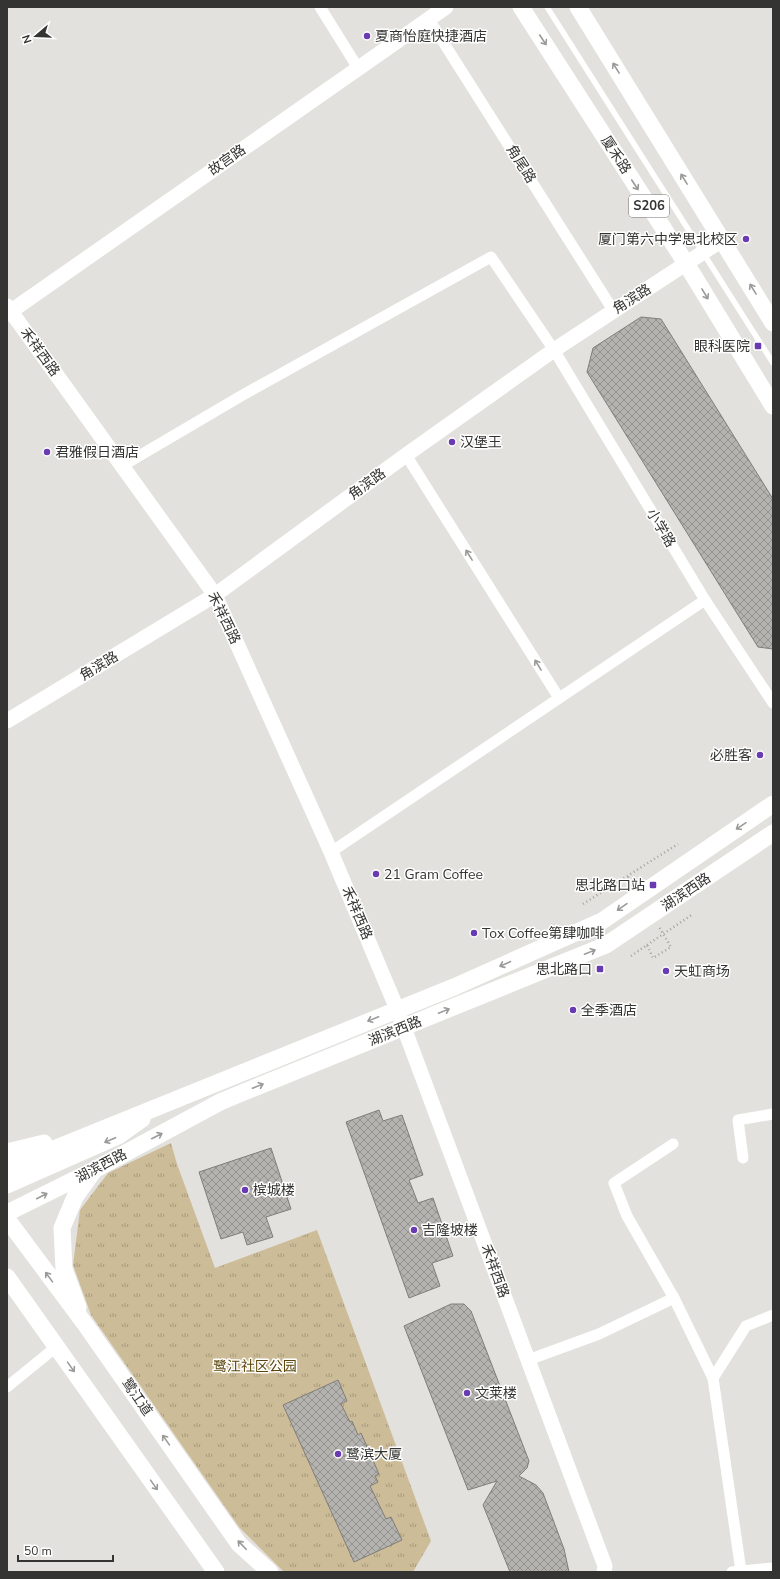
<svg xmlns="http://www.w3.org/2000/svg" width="780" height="1579" font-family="'Nunito Sans','Noto Sans SC',sans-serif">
<defs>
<pattern id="grass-tufts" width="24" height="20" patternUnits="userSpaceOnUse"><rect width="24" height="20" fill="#cdbc98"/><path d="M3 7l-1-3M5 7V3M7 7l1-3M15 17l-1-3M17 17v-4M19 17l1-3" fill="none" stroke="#a79a7d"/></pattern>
<pattern id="building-cross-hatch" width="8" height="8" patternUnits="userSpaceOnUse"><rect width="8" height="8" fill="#b5b3af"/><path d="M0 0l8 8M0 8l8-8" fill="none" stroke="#94928f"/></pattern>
</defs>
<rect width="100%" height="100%" fill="#e3e1dd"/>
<polygon fill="url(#grass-tufts)" points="171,1143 177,1164 215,1268 317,1230 431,1541 413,1572 284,1572 239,1527 91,1315 73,1265 80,1210 108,1173"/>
<g fill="url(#building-cross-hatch)" stroke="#807e7a">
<polygon points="641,317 661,319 773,499 773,649 758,647 587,372 593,348"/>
<polygon points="379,1110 383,1121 402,1115 423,1175 409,1180 418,1203 433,1198 453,1256 432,1263 440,1286 409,1298 346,1122"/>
<polygon points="271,1148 291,1209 266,1217 273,1237 247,1245 243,1232 221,1239 199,1172"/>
<polygon points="451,1304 464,1304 471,1311 529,1461 527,1468 519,1476 536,1485 543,1493 564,1549 569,1572 510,1572 483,1505 497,1481 468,1490 404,1326"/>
<polygon points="338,1380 347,1401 341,1404 350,1422 352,1421 358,1435 361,1433 379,1474 375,1476 378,1482 370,1486 386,1519 391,1517 402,1540 354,1562 283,1405"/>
</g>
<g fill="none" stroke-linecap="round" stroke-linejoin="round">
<g stroke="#a5a3a0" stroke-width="2.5" stroke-dasharray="1 3" stroke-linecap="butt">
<polyline points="628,877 632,883"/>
<polyline points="583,904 678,844"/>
<polyline points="647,945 693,914"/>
<polyline points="631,956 647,945 653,958 671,947 659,927"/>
</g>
<polyline stroke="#fff" stroke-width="5.5" points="547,7 773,363"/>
<g stroke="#fff" stroke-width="11">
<polyline points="320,7 358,68"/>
<polyline points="428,18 613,310"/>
<polyline points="406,455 559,698"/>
<polyline points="122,466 241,396 491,257 554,350 705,600 773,703"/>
<polyline points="331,852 705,600"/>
<polyline points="673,1144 614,1183 627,1216 674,1298 713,1378"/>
<polyline points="743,1158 738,1120 773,1114"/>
<polyline points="528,1360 599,1334 674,1298"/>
<polyline points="7,1387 56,1347"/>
<polyline points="741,1571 713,1378 746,1326 773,1315"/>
<polyline points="732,1572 773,1568"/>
</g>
<g stroke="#fff" stroke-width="15">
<polyline points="7,306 215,595 331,852 397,1009 605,1566 604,1572"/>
<polyline points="7,314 446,7"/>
<polyline points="7,721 215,595 406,455 554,350 722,240"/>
</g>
<g stroke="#fff" stroke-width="17">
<polyline points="521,7 687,265 773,406"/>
<polyline points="578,7 773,323"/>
<polyline points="7,1152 44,1143"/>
<polyline points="7,1168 454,987 602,921 773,804"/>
<polyline points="7,1185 118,1136 142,1119"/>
<polyline points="7,1213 94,1170 222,1101 606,945 773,833"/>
<polyline points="7,1219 85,1324 239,1544 270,1572"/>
<polyline points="7,1277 216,1572"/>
<polyline points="78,1307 64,1269 62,1228 75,1197 93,1172"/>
</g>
</g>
<defs><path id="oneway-shaft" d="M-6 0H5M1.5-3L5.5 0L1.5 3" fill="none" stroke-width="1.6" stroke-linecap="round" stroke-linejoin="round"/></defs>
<g stroke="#9a9a98">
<use href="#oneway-shaft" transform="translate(543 40) rotate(57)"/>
<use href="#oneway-shaft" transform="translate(616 68) rotate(-122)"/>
<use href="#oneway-shaft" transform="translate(684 179) rotate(-122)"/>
<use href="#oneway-shaft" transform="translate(635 185) rotate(57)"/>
<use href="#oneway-shaft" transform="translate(753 289) rotate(-122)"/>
<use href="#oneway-shaft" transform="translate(705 294) rotate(59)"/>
<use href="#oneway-shaft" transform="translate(469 555) rotate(-122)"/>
<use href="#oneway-shaft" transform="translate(538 665) rotate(-122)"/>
<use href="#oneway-shaft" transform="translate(741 826) rotate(146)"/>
<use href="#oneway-shaft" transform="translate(622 907) rotate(145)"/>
<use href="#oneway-shaft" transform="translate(590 952) rotate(-22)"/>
<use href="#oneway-shaft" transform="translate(505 964) rotate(156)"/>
<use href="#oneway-shaft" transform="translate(444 1011) rotate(-22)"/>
<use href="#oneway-shaft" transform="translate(373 1019) rotate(158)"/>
<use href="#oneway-shaft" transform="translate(258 1086) rotate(-22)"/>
<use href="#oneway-shaft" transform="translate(157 1136) rotate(-27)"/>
<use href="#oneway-shaft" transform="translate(110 1140) rotate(157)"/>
<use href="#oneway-shaft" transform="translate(42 1196) rotate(-27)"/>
<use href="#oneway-shaft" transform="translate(49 1277) rotate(-126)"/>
<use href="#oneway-shaft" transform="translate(71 1367) rotate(55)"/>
<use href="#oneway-shaft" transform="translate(166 1440) rotate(-125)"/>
<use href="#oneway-shaft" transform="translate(154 1485) rotate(55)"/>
<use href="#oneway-shaft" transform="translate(242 1545) rotate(-134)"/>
</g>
<g fill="#693bb2" stroke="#fff" stroke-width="1.5">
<circle cx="367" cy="36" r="4"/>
<circle cx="746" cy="239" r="4"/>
<rect x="754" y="342" width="8" height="8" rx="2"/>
<circle cx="452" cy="442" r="4"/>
<circle cx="47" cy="452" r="4"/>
<circle cx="760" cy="755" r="4"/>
<circle cx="376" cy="874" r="4"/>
<rect x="649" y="881" width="8" height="8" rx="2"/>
<circle cx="474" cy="933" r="4"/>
<rect x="596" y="965" width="8" height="8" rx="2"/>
<circle cx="666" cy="971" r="4"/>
<circle cx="573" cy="1010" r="4"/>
<circle cx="245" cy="1190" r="4"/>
<circle cx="414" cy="1230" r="4"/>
<circle cx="467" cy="1393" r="4"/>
<circle cx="338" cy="1454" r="4"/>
</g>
<g text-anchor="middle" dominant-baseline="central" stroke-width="3" stroke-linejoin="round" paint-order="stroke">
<rect fill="#fff" stroke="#717170" stroke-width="1" x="629" y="195" width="40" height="22" rx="3"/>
<g font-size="13" font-weight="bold" fill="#343432">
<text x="649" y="206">S206</text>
</g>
<g font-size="14" fill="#343432" stroke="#fff" text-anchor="start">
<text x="375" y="36">夏商怡庭快捷酒店</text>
<text x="738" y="239" text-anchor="end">厦门第六中学思北校区</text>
<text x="750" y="346" text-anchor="end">眼科医院</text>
<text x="460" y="442">汉堡王</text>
<text x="55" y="452">君雅假日酒店</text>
<text x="752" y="755" text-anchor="end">必胜客</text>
<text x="384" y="874">21 Gram Coffee</text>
<text x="645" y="885" text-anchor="end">思北路口站</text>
<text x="482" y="933">Tox Coffee第肆咖啡</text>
<text x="592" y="969" text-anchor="end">思北路口</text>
<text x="674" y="971">天虹商场</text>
<text x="581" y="1010">全季酒店</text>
<text x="253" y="1190">槟城楼</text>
<text x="422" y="1230">吉隆坡楼</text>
<text x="475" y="1393">文莱楼</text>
<text x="346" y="1454">鹭滨大厦</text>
</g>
<g font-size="14" fill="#343432" stroke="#fff">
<text transform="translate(616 155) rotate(57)">厦禾路</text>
<text transform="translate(227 160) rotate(-35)">故宫路</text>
<text transform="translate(521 164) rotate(58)">角尾路</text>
<text transform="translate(632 299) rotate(-32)">角滨路</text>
<text transform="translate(40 352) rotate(54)">禾祥西路</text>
<text transform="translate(367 484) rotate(-36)">角滨路</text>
<text transform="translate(661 528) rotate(59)">小学路</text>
<text transform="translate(224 618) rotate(64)">禾祥西路</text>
<text transform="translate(99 666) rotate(-31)">角滨路</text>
<text transform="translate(686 892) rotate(-34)">湖滨西路</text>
<text transform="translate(357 913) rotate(67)">禾祥西路</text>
<text transform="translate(395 1031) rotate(-22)">湖滨西路</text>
<text transform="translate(101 1166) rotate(-28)">湖滨西路</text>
<text transform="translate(495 1271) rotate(70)">禾祥西路</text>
<text transform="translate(137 1397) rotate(55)">鹭江道</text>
</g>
<g font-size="14" fill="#5b450a" stroke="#fff">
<text x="255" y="1366">鹭江社区公园</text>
</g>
</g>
<rect width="780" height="1579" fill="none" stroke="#343432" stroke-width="16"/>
<g transform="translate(36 36) rotate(251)" stroke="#ffffff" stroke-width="3" paint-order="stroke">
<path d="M0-3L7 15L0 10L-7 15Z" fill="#343432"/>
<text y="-6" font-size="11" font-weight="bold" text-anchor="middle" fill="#343432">N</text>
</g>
<path d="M18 1555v6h95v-6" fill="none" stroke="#343432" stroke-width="2"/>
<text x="24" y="1555" font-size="12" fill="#343432" stroke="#ffffff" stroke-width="3" paint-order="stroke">50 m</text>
</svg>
